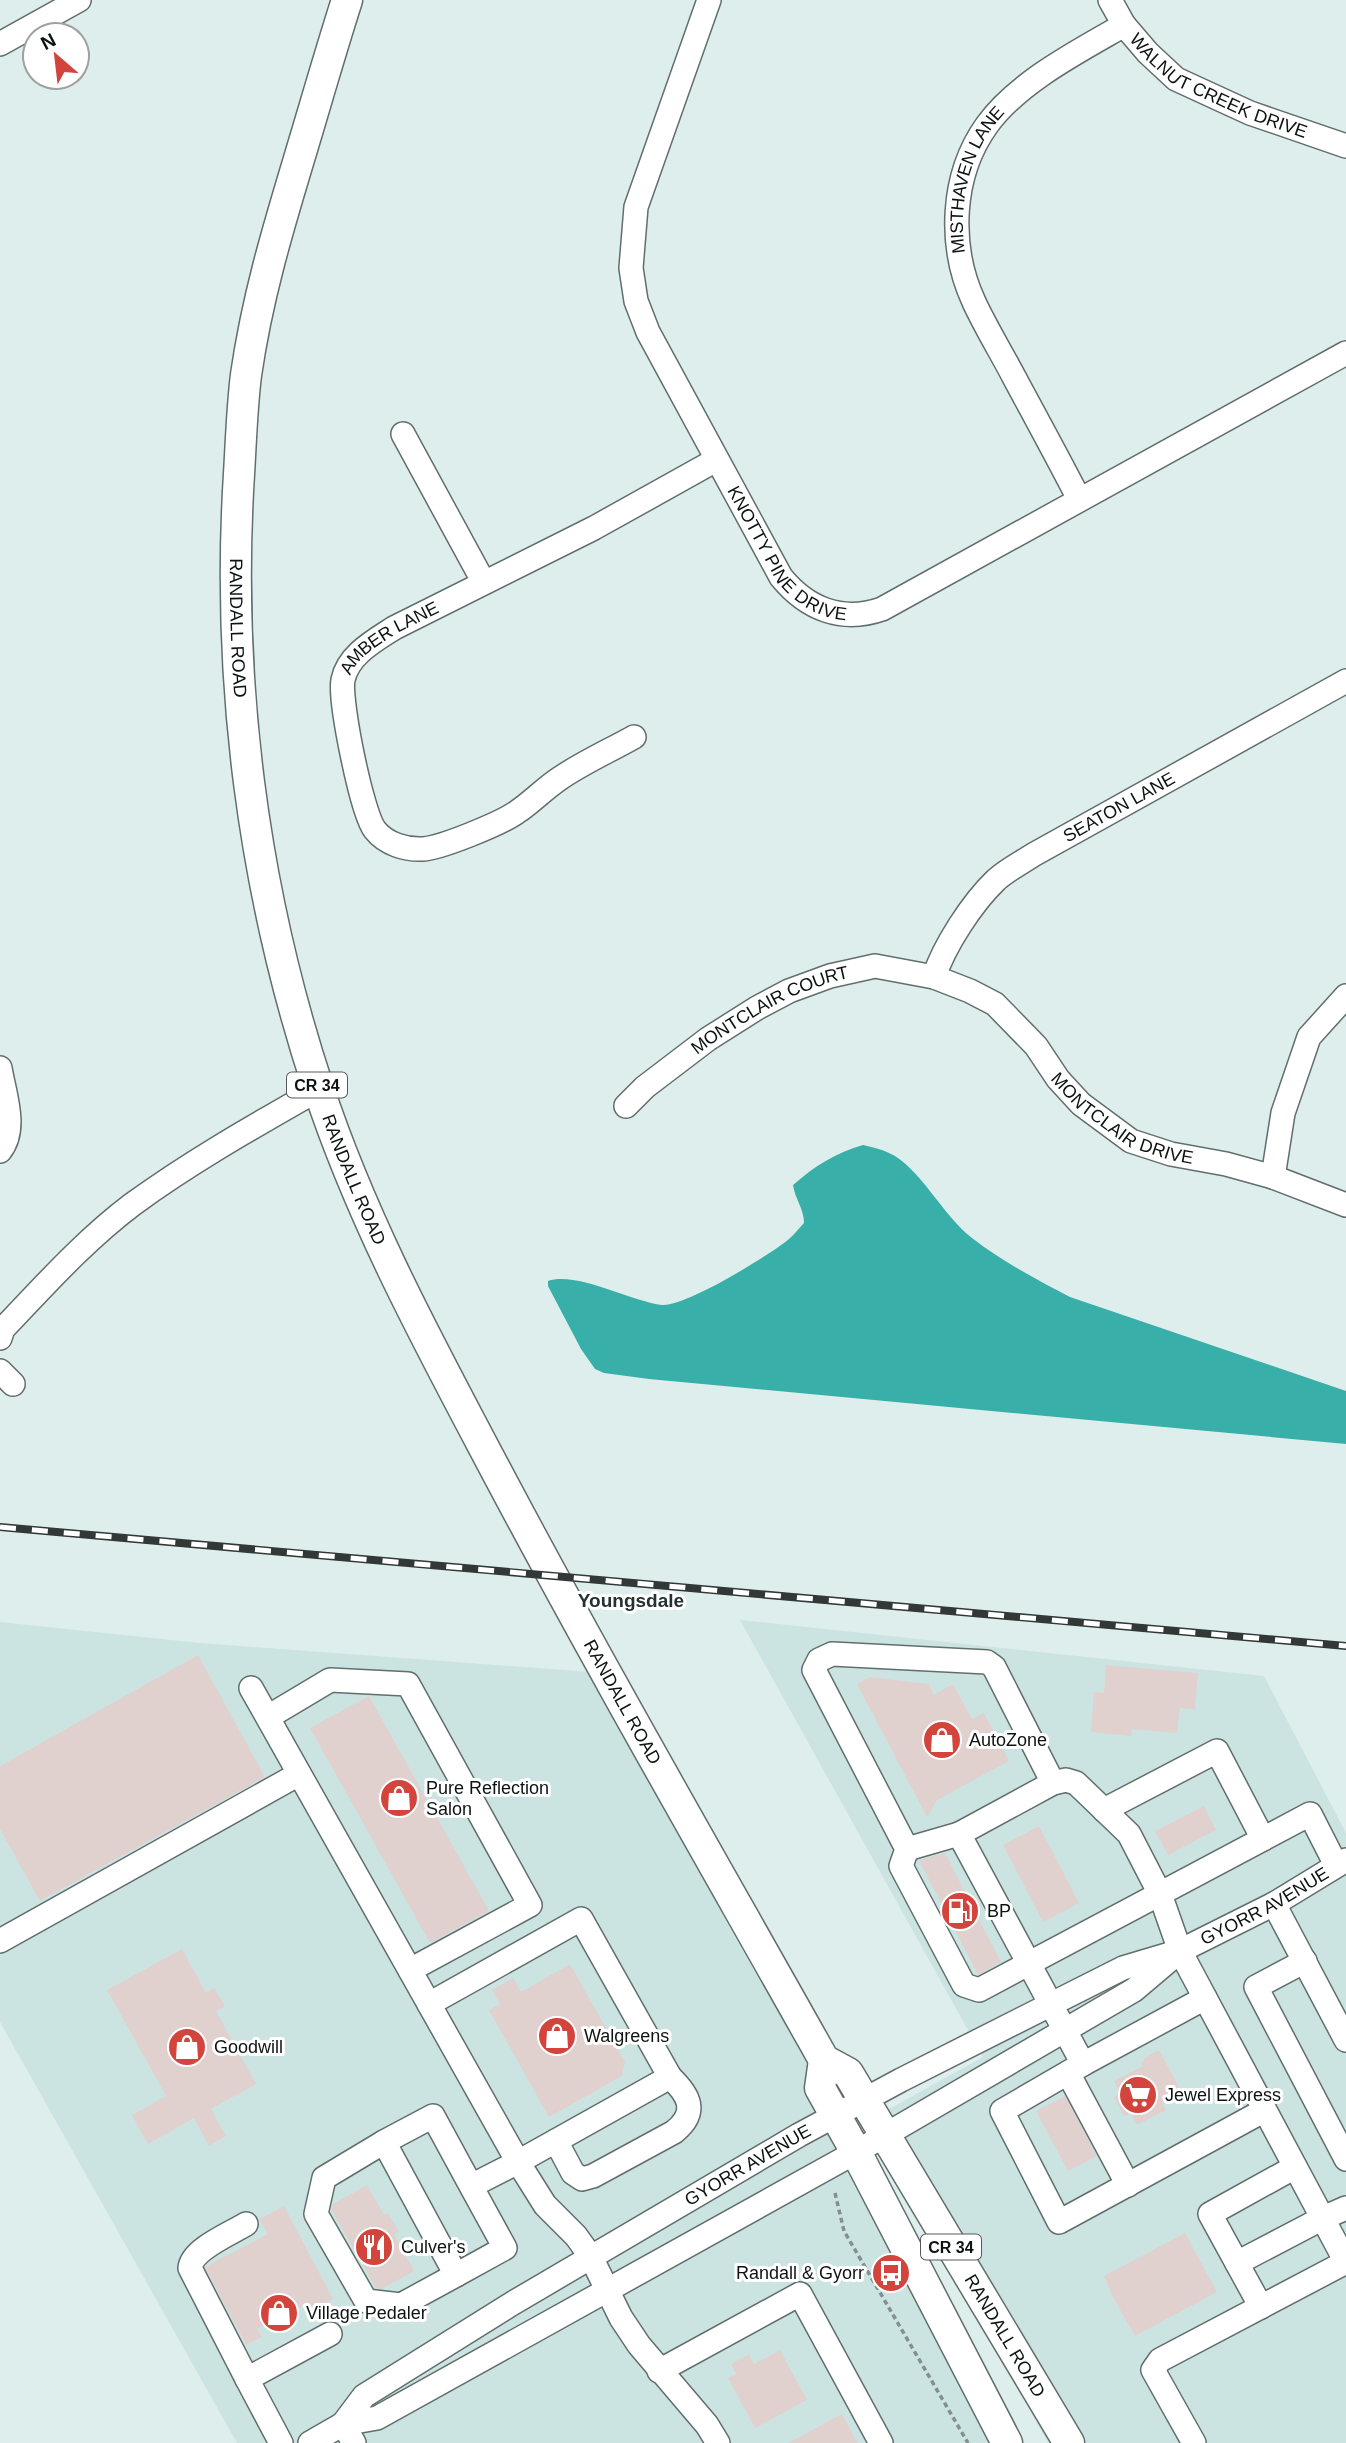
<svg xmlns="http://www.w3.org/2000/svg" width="1346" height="2443" font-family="Arial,sans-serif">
<rect width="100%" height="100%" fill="#deeeec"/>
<g fill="#cbe4e2">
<polygon points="740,1620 1264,1676 1346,1833 1346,2443 1048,2443 871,2119 983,2057"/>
<polygon points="0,1622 200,1643 592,1672 1018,2443 237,2443 0,2022"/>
</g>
<path fill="#38afa8" d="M863,1145C871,1147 881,1149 889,1153C919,1166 943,1216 972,1238C1002,1261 1037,1280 1070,1297L1346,1391V1444L649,1379L604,1373L595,1369L581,1349L548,1286V1281C576,1271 630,1301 662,1305C685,1307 770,1255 789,1239C795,1234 799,1228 804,1223C804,1209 795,1199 793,1185C815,1166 835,1153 863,1145Z"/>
<g fill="#e0d1cf">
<polygon points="198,1655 265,1777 40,1901 0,1829 0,1766"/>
<polygon points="1106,1665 1198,1673 1195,1709 1180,1708 1177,1733 1132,1729 1131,1736 1091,1732 1094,1692 1104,1693"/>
<polygon points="870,1677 929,1684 934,1695 953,1684 972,1719 984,1713 1009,1761 937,1800 927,1817 857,1684"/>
<polygon points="369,1696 489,1911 430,1943 310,1728"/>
<polygon points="1204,1806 1216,1830 1168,1855 1155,1831"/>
<polygon points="1039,1826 1079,1903 1043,1922 1003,1845"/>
<polygon points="945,1853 1001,1962 978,1975 919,1860"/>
<polygon points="182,1949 206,1993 214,1988 225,2006 216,2011 256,2084 211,2109 226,2136 209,2146 194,2118 148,2144 132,2115 166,2096 107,1990"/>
<polygon points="570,1964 625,2062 622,2076 549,2117 489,2010 500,2004 492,1990 513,1978 521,1992"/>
<polygon points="1159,2050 1183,2094 1163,2104 1166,2110 1137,2125 1131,2113 1124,2116 1114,2097 1120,2094 1114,2081 1143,2066 1140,2062 1145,2060 1144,2058"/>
<polygon points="1065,2096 1097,2156 1068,2171 1036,2111"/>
<polygon points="367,2185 384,2215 388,2213 399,2232 394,2234 414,2271 382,2289 376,2288 331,2209 333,2204"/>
<polygon points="284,2206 333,2299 309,2312 305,2304 257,2329 262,2337 246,2345 205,2267 268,2234 259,2219"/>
<polygon points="1185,2233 1217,2292 1135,2336 1110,2292 1111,2291 1104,2276"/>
<polygon points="780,2350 807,2400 755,2428 728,2378 736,2374 731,2364 749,2354 754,2364"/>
<polygon points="842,2414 858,2443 788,2443"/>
</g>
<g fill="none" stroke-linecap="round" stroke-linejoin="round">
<defs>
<g id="minor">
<path id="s1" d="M709,0L636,207L631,268L636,301L648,332L781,577C807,609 842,623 882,609L1346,353"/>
<path id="s2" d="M1110,0L1124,25L1148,53L1176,79L1250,113L1346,146"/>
<polyline points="0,44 79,0"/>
<polyline points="403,434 483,581"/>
<path id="s3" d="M1079,499C1058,458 1036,418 1014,377C1001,352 986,328 974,302C948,246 951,175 987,125C1018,82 1079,51 1124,25"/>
<path id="s4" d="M634,737C609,751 582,763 559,779C544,789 532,802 517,812C502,823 441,848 423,849C406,850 386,844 375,830C362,814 339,700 343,680C348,655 374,641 394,628L594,528L716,460"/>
<path id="s5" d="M934,977C944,946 972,903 996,880C1007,870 1021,863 1033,855L1346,681"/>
<path d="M0,1068C4,1093 18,1129 0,1151"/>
<path id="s6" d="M626,1106L645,1087L708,1039L757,1008L789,991L830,976L875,966L934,977L970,991L995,1004L1036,1046L1058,1079L1081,1104L1131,1141L1171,1154L1226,1164L1273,1177L1346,1205"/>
<polyline points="1273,1177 1283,1113 1309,1037 1346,996"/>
<path d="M0,1338L3,1329C44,1286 85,1240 133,1204C192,1161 256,1125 319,1089"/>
<polyline points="0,1371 13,1384"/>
<polyline points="251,1688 518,2162 545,2205 576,2236 591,2257 621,2318 639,2345 707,2425 718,2443"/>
<polyline points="268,1717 330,1680 408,1684 530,1905 410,1970"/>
<polyline points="1053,1783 994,1667 987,1662 832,1654 819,1660 814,1670 907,1849 901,1866 964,1985 979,1990 1310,1814 1336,1865"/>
<polyline points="1104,1810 1217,1751 1263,1839"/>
<polyline points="907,1849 959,1834"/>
<polyline points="1274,1904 1346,2040"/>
<polyline points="0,1941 299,1774"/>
<polyline points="1305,1961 1256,1987 1346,2159"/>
<polyline points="429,2004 581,1919 670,2077 518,2162 471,2186 433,2116 384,2142 456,2275 505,2248 471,2186"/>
<polyline points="1083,2064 1205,1998"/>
<polyline points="1068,2073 1128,2185"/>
<path d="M556,2141L573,2173L582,2179L593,2176L674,2132C699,2112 689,2095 670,2077"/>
<polyline points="384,2142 324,2178 316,2214 366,2301 401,2305 456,2275"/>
<path d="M246,2224C230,2234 192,2249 190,2268L247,2379"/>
<polyline points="1237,2263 1323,2218 1346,2208"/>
<polyline points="1261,2307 1210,2214 1295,2167"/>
<polyline points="659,2371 800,2294 881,2443"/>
<path id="s7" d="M343,2424L364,2396L513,2303L799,2135L901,2080L1123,1968L1180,1951L1274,1904L1346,1860"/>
<polyline points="343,2424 354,2443"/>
<polyline points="281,2443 247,2379 330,2334"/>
<polyline points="310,2443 343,2424 377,2418 856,2152 1134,1990 1173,1957"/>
<polyline points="1194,2443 1153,2370 1160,2360 1346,2262 1180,1951 1160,1894 1129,1834 1076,1783 1066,1780 1053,1783 959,1834 1083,2064 1002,2111 1059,2222 1265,2110"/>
</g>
<g id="major">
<path id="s8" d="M347,0C330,53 315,106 299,159C277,232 257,299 246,375C242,407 241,441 239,474C226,681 253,890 318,1087C363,1224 433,1351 500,1478C604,1674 715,1866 824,2060L848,2073L1069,2443"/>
<polyline points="824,2060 820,2088 856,2152 1007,2443"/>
</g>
</defs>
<use href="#minor" stroke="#616e6d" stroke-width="26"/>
<use href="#major" stroke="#616e6d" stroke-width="33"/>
<polyline stroke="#84908e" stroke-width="3.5" stroke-dasharray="5 3.5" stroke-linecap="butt" points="835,2193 844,2231 968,2443"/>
<use href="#minor" stroke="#fff" stroke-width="23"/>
<use href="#major" stroke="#fff" stroke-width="30"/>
<defs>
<polyline id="rail" points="0,1527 1346,1646"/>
</defs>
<use href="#rail" stroke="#313837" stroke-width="8"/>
<use href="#rail" stroke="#fff" stroke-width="5" stroke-dasharray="16" stroke-linecap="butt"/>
</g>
<defs>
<symbol id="shop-disc" viewBox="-11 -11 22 22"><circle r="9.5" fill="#d3453c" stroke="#fff"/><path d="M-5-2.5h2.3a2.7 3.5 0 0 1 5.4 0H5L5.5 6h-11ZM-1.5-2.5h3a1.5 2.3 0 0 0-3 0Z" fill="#fff"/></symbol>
<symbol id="fuel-disc" viewBox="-11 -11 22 22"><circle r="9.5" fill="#d3453c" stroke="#fff"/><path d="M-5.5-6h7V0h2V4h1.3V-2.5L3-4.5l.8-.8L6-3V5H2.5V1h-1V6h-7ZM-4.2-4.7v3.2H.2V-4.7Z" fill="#fff"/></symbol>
<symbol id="supermarket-disc" viewBox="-11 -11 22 22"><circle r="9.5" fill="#d3453c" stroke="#fff"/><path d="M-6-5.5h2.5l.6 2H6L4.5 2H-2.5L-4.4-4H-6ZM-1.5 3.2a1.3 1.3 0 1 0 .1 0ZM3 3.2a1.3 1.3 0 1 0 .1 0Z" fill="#fff"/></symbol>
<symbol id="restaurant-disc" viewBox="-11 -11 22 22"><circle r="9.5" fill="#d3453c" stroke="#fff"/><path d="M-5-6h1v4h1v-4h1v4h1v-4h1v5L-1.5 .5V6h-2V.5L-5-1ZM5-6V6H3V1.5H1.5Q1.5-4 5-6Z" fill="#fff"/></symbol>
<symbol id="bus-disc" viewBox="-11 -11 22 22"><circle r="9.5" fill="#d3453c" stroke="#fff"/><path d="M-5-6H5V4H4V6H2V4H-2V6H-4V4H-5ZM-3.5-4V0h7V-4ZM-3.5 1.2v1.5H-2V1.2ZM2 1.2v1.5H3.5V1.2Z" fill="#fff"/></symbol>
</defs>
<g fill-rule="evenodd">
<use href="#shop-disc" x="920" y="1718" width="44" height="44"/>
<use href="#shop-disc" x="377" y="1776" width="44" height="44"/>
<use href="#fuel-disc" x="938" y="1889" width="44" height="44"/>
<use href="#shop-disc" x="535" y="2014" width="44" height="44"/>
<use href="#shop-disc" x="165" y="2025" width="44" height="44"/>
<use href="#supermarket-disc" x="1116" y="2073" width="44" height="44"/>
<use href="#restaurant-disc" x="352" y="2225" width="44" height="44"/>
<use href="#bus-disc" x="869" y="2251" width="44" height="44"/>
<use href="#shop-disc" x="257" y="2291" width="44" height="44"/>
</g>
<g text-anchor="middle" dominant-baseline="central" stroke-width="6" stroke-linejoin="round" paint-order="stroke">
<g fill="#fff" stroke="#565a59" stroke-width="2">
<rect x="287" y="1072.5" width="60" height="25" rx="5"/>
<rect x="921" y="2234.5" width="60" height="25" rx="5"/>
</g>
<g font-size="16" font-weight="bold" fill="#0d1312">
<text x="317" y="1085">CR 34</text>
<text x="951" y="2247">CR 34</text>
</g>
<g font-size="18" fill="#0d1312" stroke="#fff">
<text stroke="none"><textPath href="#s2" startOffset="144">WALNUT CREEK DRIVE</textPath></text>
<text stroke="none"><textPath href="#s3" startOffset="352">MISTHAVEN LANE</textPath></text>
<text stroke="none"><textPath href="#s1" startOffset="614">KNOTTY PINE DRIVE</textPath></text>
<text stroke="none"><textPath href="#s8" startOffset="642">RANDALL ROAD</textPath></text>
<text stroke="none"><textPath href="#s4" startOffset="514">AMBER LANE</textPath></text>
<text stroke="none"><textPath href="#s5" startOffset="259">SEATON LANE</textPath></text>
<text stroke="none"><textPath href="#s6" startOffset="175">MONTCLAIR COURT</textPath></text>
<text stroke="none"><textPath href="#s6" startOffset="593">MONTCLAIR DRIVE</textPath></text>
<text stroke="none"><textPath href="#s8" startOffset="1209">RANDALL ROAD</textPath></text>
<text stroke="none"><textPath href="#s8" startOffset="1797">RANDALL ROAD</textPath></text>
<text stroke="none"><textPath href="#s7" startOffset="1062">GYORR AVENUE</textPath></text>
<text stroke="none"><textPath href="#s7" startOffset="483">GYORR AVENUE</textPath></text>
<text stroke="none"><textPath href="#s8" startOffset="2541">RANDALL ROAD</textPath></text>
</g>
<g font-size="18" fill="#0d1312" stroke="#fff" text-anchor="start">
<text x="969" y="1740">AutoZone</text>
<text x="426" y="1788">Pure Reflection<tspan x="426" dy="21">Salon</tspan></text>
<text x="987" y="1911">BP</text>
<text x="584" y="2036">Walgreens</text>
<text x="214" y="2047">Goodwill</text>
<text x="1165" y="2095">Jewel Express</text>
<text x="401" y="2247">Culver's</text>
<text x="864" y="2273" text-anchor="end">Randall &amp; Gyorr</text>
<text x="306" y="2313">Village Pedaler</text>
</g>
<g font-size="19" font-weight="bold" fill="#253230" stroke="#fff">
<text x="631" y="1600">Youngsdale</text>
</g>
</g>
<g transform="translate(56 56) rotate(332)"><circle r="33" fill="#ffffff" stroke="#9ea1a0" stroke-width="2"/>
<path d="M0-5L12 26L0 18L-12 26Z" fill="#d3453c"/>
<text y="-10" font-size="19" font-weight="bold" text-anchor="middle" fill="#0d1312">N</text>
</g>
</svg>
